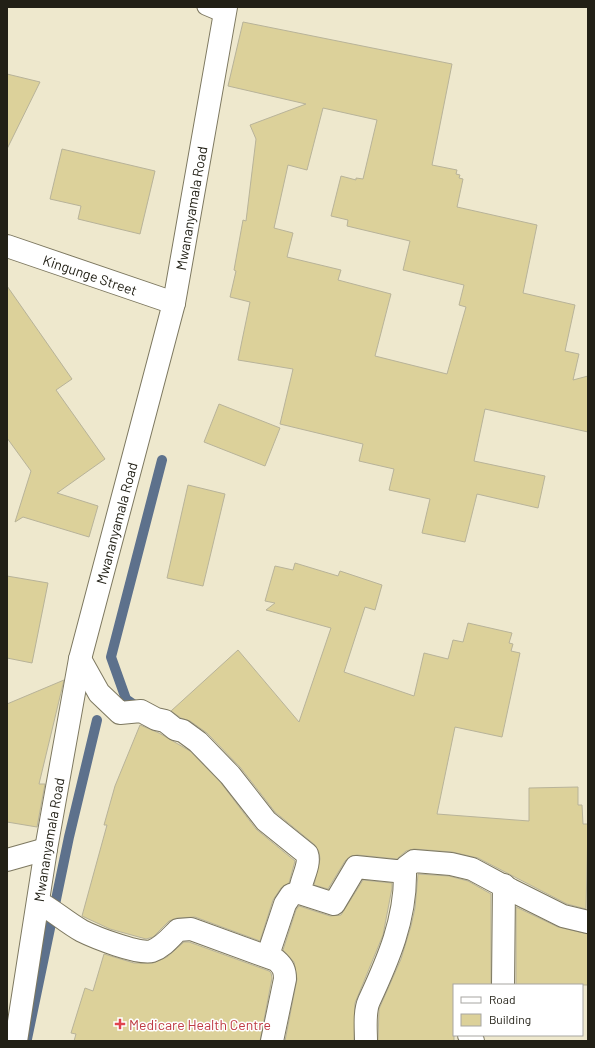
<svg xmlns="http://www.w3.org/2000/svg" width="595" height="1048" font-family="Barlow,sans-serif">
<rect width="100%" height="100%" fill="#eee8cd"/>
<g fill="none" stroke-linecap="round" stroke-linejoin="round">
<g stroke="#5d718c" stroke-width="10">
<polyline points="139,708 126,699 111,657 162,460"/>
<polyline points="27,1039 69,837 97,720"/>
</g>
</g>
<g fill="#dcd19a" stroke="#b8b399" fill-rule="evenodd">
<path d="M243,22L452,64L432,165L457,170L456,174L460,175L459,178L463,179L457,207L537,225L523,293L575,305L565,351L579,354L573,380L588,376V432L485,409L474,461L545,476L538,508L477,494L465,542L422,533L430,499L389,490L394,469L359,461L363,444L280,424L293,369L238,360L250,302L230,297L236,271L234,270L243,220L246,221L256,139L250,125L306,104L228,86ZM323,108L377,120L363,179L356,178V180L341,176L331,216L348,220L347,226L410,241L403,270L464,285L459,305L466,307L447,374L375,356L391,294L338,280L341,270L287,257L293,233L274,228L288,165L307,170Z"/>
<polygon points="7,74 40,82 7,149"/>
<polygon points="62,149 155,171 140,234 78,219 81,206 50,199"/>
<polygon points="7,286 72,379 56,390 105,459 57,493 98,506 89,537 23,517 15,522 31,471 7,438"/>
<polygon points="219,404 280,428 265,466 204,442"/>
<polygon points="188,485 225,494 203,586 167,578"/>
<polygon points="295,563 338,576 340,571 382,585 375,610 365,607 344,672 414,696 424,653 448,659 453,640 463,642 468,623 512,633 509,643 513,644 511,651 520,653 502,737 455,727 437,814 529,821 529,788 578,787 578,805 582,805 583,824 588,824 586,909 567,904 478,858 452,852 414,849 406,851 397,859 357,855 351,856 345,861 328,889 314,885 320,859 319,852 315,845 275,812 240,767 207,733 190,721 181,718 171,711 238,650 299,722 331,628 266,610 275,603 265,601 275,566 293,570"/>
<polygon points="7,576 48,583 32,663 7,658"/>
<polygon points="64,680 39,784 45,784 37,827 7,822 7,704"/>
<polygon points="140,725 159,733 190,751 221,783 256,829 295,861 289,883 281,888 273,900 260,941 195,917 177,918 169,921 153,937 146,939 110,929 82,916 107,825 104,825 115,786"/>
<polygon points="418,874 449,876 468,881 491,894 491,985 454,985 454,1041 378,1041 379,1009 401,959 411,926 415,908"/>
<polygon points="363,880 392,883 392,888 383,935 355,1003 354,1041 285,1041 297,979 294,962 283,950 296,910 299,906 330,916 341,915"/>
<polygon points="516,907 558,927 588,934 588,985 516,985"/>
<polygon points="184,942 189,942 269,971 271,973 272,978 260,1041 74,1041 76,1034 71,1033 85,988 93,991 104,954 134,963 153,963 167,957"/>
</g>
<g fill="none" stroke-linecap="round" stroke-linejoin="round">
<defs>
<polyline id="service" points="205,7 224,15"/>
<g id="minor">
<path id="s1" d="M7,246L174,303"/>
<path d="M80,659L99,693L120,713L141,711L156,719L165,721L175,729L183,731L198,742L230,775L266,821L307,854C311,865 300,881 300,892L303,894L334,904L356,867L405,872L406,867L414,861L451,864L472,869L511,890L563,916L588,922"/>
<path d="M38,902C53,910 66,922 82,931C94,937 139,955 152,951C163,947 170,938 178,930L191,929L276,960C283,966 285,970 285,979L272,1041"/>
<polyline points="268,955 285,904 291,895 300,892"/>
<polyline points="503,985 504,885"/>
<polyline points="469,1035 473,1041"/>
<path d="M366,1041C366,1029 364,1012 369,1001C388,960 406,919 405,872"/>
</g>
<g id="tertiary">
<polyline points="7,860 46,849"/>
<path id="s2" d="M16,1041L46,849L80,659L174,303L226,7"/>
</g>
</defs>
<use href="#service" stroke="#7d7860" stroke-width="17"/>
<use href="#minor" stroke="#7d7860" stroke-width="24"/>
<use href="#tertiary" stroke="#7d7860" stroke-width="24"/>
<use href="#service" stroke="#fff" stroke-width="15"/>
<use href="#minor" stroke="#fff" stroke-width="22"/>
<use href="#tertiary" stroke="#fff" stroke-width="22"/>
</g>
<path fill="#e0444e" stroke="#fff" stroke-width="1.5" d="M118 1018h4v4h4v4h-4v4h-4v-4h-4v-4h4z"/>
<g text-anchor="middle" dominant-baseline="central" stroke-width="3" stroke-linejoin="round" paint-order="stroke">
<g font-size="14" fill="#222016" stroke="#fff">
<text stroke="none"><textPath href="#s2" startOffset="852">Mwananyamala Road</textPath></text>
<text stroke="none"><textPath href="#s1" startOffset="88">Kingunge Street</textPath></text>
<text stroke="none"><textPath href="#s2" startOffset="528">Mwananyamala Road</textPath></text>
<text stroke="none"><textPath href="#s2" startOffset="204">Mwananyamala Road</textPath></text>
</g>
<g font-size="14" fill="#be3a42" stroke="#fff" text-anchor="start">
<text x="129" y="1024">Medicare Health Centre</text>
</g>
</g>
<rect width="595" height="1048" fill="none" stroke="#222016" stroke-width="16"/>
<rect x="453" y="984" width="130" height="52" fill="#ffffff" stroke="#a7a6a2"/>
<rect x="461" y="997" width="20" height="6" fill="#ffffff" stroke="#a7a6a2"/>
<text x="489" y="1004" font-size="12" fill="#222016">Road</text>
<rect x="461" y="1014" width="20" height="12" fill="#dcd19a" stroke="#a7a6a2"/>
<text x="489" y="1024" font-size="12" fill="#222016">Building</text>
</svg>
